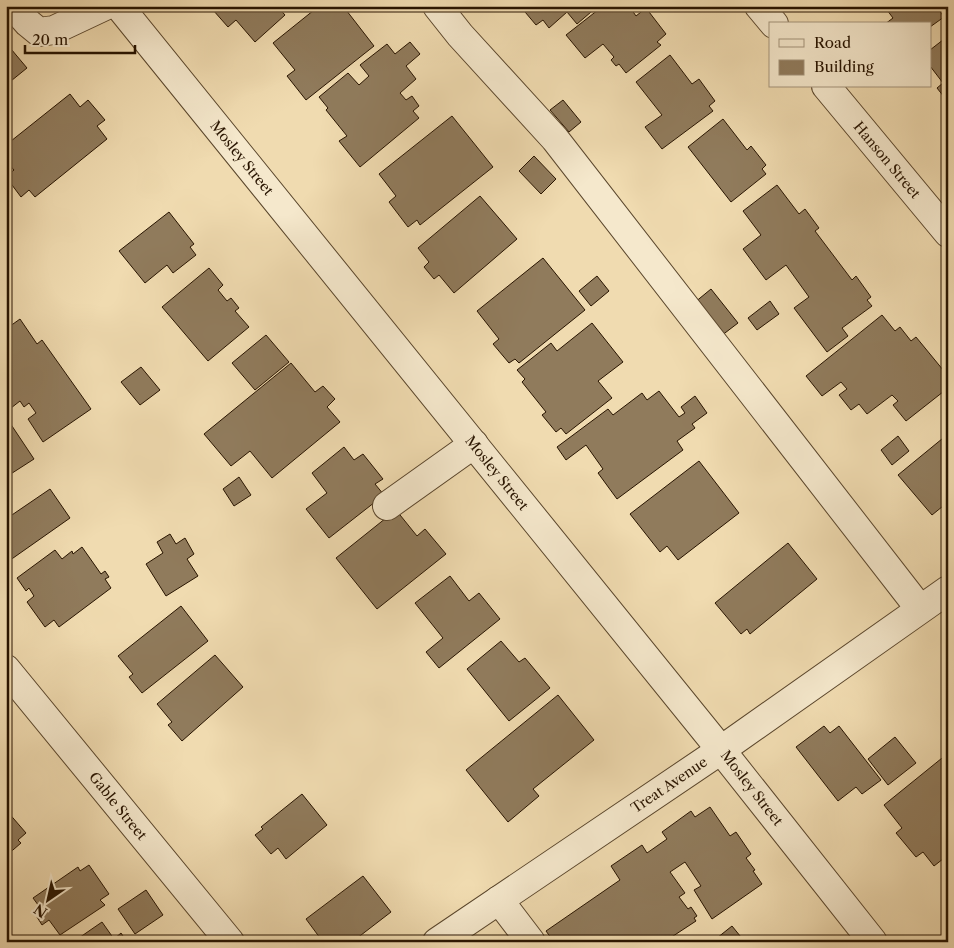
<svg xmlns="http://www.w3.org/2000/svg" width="954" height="948" font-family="'Libre Caslon Text',serif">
<rect width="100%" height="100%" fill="#f0dbb0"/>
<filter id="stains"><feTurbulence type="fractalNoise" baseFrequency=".004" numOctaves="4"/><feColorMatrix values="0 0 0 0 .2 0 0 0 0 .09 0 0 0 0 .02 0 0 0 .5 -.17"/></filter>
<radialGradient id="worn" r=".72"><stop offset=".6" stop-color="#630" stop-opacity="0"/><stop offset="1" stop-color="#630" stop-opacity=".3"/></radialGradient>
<g fill="#907b5c" stroke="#281400">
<polygon points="217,6 277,6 285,15 255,42 236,20 228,27 213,10"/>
<polygon points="319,6 343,6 374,46 306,100 287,76 295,70 273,43"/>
<polygon points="520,6 598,6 577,24 567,12 549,28 543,20 536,25"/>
<polygon points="603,6 629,6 636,16 646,8 666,34 657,42 661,45 626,73 619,64 616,66 611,60 614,57 603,44 585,58 566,35"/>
<polygon points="884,6 936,6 944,17 930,27 930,24 885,24 893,18"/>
<polygon points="948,36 948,102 937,88 943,83 930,66 930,50"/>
<polygon points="410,42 420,54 406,66 416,79 400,93 406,100 412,96 419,106 413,111 419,118 360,167 339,141 347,136 326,110 328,108 319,97 348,73 359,85 369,76 360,65 387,44 395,54"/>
<polygon points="6,43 27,68 6,85"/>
<polygon points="670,55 692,84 699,79 715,101 709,106 713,111 662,149 645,127 662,115 636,82"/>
<polygon points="70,94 80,107 88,100 105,120 97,126 107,139 35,197 29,190 21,197 6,177 14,170 6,161 6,145"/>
<polygon points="563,100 581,122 569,132 550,110"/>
<polygon points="452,116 493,167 420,225 417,220 408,227 389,202 396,196 379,174"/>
<polygon points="723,119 747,150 751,146 766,165 762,169 766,174 731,202 688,147"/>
<polygon points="534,156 556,179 541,194 519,171"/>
<polygon points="777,185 799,214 805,209 819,228 815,231 852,280 856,276 871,297 867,300 872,306 842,328 848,336 827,352 794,308 809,297 786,265 766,280 743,249 761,235 743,211"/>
<polygon points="480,196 517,239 454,293 439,275 434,279 424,267 429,262 418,248"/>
<polygon points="169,212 194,244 190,247 196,255 173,273 167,265 145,283 119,251"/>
<polygon points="543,258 585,310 519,363 515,359 509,363 493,344 499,339 477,311"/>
<polygon points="209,268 223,285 218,290 227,301 231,298 239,308 235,311 249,327 208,361 162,307"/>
<polygon points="597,276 609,291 591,306 579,291"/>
<polygon points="711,289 738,323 721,336 694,303"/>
<polygon points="770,301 779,314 757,330 748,318"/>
<polygon points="882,315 895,331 900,327 911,341 916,337 948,376 948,388 906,421 893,405 898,401 892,395 867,414 859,404 851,410 839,395 847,389 841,382 822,396 806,376"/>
<polygon points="20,319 37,344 42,340 91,409 43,442 28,419 36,413 29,403 24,407 20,401 11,408 6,400 6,329"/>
<polygon points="592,323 623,362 598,381 612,398 566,434 561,428 556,432 542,415 546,412 522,382 525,379 517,370 551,343 557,351"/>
<polygon points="266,335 289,362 255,390 232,363"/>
<polygon points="291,363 315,392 323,386 335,399 327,407 340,422 272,478 250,451 231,466 204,434"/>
<polygon points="141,367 160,390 140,405 121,382"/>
<polygon points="659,391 679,417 685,413 681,407 695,396 707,413 692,424 695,428 677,441 683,450 617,499 598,473 603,469 586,445 566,460 557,447 608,409 613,415 642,393 647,400"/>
<polygon points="6,417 34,459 6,477"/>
<polygon points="948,434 948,502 932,515 898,475"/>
<polygon points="898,436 909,451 892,465 881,450"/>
<polygon points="344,447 354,460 363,454 383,479 375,484 384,495 329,538 306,509 327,493 312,473"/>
<polygon points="699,461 739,513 678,560 667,546 660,552 630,514"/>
<polygon points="239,477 251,495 234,506 223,489"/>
<polygon points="50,489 70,518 6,563 6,519"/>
<polygon points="396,510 417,536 425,529 446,554 377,609 336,558"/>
<polygon points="170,534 176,544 185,538 194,554 187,559 198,576 166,596 146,564 163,553 157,542"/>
<polygon points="788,543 817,579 750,634 747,629 741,634 715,603"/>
<polygon points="82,547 101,574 105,571 109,577 105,579 111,588 59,627 54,620 45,627 27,602 34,596 29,588 26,591 17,578 55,550 62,559 72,551 73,554"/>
<polygon points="450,576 469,601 479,593 500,619 439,668 426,652 443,638 415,603"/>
<polygon points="181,606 208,641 142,693 129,677 133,674 118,656"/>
<polygon points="501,641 519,662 525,658 550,688 509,721 467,669"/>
<polygon points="215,655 243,687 182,741 168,725 172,722 157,704"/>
<polygon points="558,695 594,740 533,789 539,796 508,822 466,770"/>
<polygon points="824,726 830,733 839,726 881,780 862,794 856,787 838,801 796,747"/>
<polygon points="895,737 916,763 888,785 868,759"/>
<polygon points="947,754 948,807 945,810 948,814 948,855 934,866 923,852 916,857 896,833 902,828 884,805"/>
<polygon points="302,794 327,825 286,859 278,848 271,854 255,835 263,829 261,827"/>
<polygon points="710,807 730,836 736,832 751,854 746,858 755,870 753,871 762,884 712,919 694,890 701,886 685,862 670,872 685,893 679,897 688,909 691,907 697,916 694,918 696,921 664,942 554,942 546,931 620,880 611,866 642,845 647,853 667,839 662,832 691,811 695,817"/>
<polygon points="6,811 7,811 26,833 18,840 21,843 6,856"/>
<polygon points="89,865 109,894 100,900 105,905 60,935 49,920 42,925 37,917 44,913 33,898 78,867 80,871"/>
<polygon points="363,876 391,912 352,942 323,942 306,919"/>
<polygon points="146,890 163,915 135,934 118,909"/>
<polygon points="102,922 114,939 121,933 127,942 73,942"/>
<polygon points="732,926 745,942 712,942"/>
</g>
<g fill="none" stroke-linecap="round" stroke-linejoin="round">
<defs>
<g id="minor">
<polyline points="13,6 28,23 39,32 54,30 105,6"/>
<polyline points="119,6 721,750 873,942"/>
<polyline points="437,6 460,35 555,139 920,609"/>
<polyline points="759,6 774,24"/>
<polyline points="826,86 948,233"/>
<polyline points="387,506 474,444"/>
<polyline points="6,669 230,942"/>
<polyline points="499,900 531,942"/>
<polyline points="437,942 721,750 948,590"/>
</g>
</defs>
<use href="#minor" stroke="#5a462c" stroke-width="30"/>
<use href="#minor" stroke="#f5e8cc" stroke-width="28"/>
</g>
<g text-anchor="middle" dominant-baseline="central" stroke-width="4" stroke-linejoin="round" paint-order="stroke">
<g font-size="14" fill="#281400" stroke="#f5e8cc">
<text transform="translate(242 158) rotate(51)">Mosley Street</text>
<text transform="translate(887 160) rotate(50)">Hanson Street</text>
<text transform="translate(497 473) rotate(51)">Mosley Street</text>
<text transform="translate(669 785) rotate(-34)">Treat Avenue</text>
<text transform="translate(752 788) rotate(52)">Mosley Street</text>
<text transform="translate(118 806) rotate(51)">Gable Street</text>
</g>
</g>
<rect width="954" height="948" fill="none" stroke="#f0dbb0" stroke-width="25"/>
<rect x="8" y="8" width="939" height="933" fill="none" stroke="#281400" stroke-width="2.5"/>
<rect x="12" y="12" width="929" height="923" fill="none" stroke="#281400"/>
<rect x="769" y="22" width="162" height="65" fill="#f5e8cc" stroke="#a3937a"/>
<rect x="779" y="39" width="25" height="8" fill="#f5e8cc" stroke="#a3937a"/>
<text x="814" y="48" font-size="15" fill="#281400">Road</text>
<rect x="779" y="60" width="25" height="15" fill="#907b5c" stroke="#a3937a"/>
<text x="814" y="72" font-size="15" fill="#281400">Building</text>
<g transform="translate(48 900) rotate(214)" stroke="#f5e8cc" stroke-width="4" paint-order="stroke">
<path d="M0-4L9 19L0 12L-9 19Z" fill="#281400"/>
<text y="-8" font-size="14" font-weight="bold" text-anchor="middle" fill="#281400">N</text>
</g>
<path d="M25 45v8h110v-8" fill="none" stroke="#281400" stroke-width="2.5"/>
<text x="32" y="45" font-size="15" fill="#281400" stroke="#f5e8cc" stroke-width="4" paint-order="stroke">20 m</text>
<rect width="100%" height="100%" filter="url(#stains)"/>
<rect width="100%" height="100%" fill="url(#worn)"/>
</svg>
